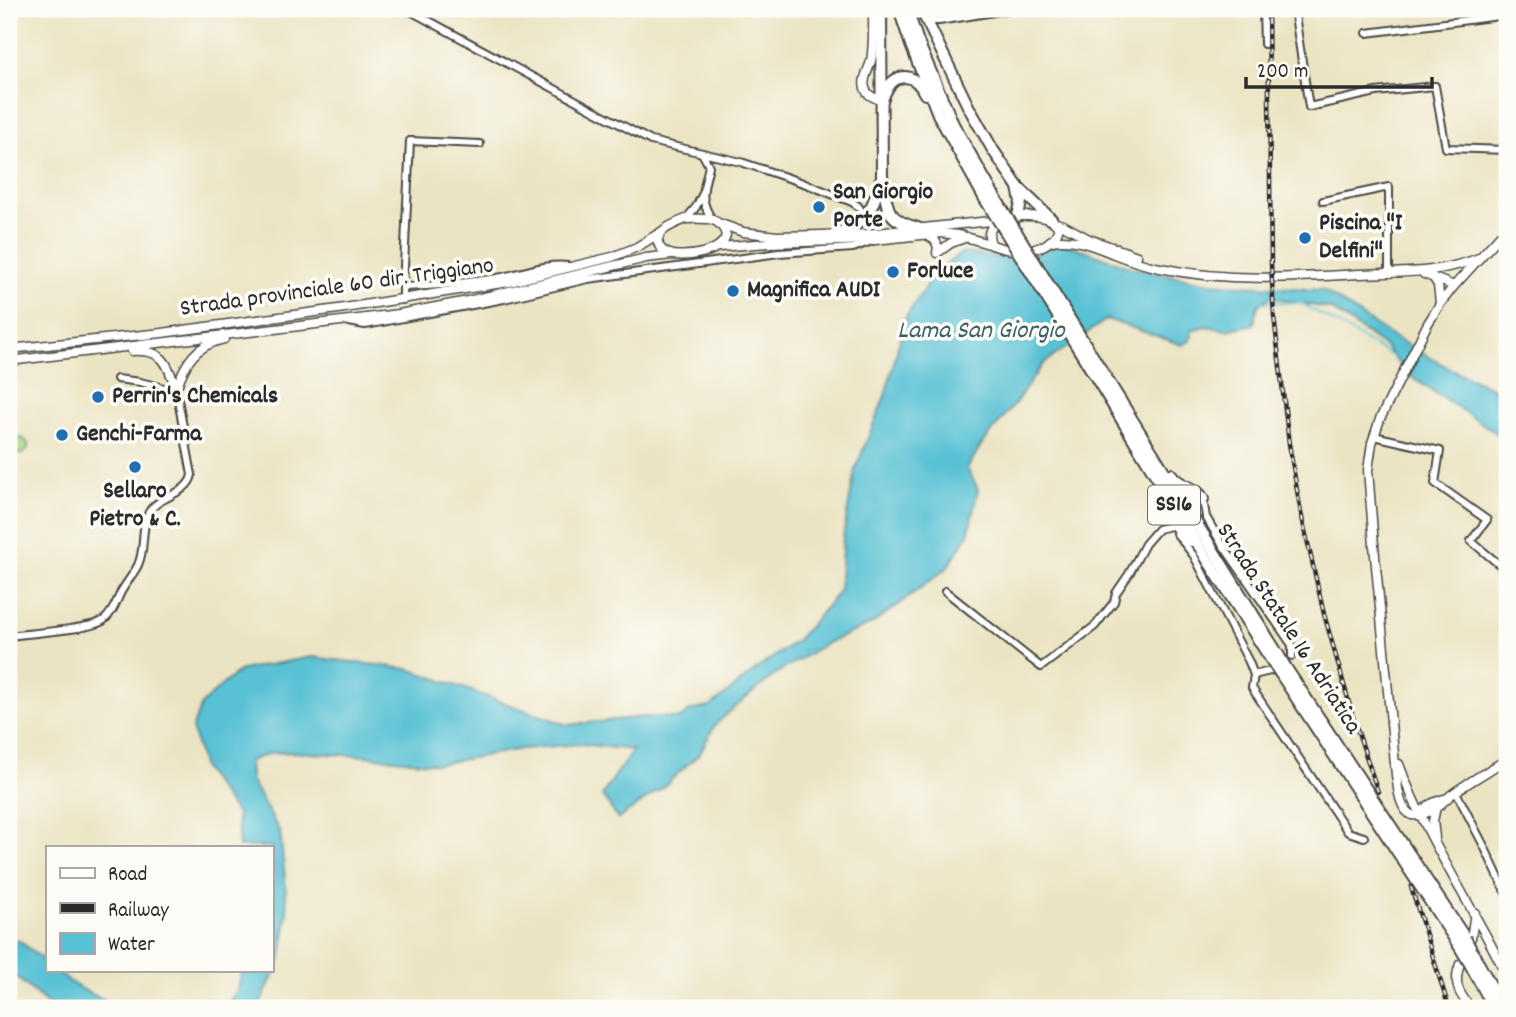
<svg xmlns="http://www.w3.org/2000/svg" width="1516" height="1017" font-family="Dekko,sans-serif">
<rect width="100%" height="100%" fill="#fdfcf7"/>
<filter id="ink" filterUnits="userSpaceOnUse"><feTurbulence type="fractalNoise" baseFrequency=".0143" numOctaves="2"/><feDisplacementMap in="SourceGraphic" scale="14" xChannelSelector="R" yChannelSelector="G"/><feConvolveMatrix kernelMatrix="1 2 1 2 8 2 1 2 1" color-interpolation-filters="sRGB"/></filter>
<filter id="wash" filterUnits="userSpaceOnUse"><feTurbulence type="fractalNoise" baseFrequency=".00686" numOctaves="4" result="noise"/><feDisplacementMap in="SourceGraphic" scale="28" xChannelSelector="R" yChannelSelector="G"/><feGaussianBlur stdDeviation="1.57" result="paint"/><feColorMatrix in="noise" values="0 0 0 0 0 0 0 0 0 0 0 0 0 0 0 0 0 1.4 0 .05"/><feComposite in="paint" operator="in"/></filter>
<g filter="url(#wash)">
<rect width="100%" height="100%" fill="#ebe4c3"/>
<circle fill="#a5d685" stroke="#688058" stroke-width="2" cx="20" cy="446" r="8"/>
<g fill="#58c1d4" stroke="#427680" stroke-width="2">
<path d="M1064,244L1090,252L1129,267L1210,283L1323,290L1388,334L1451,369L1507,395V440L1407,374L1385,347L1331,309L1271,297L1258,305L1254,324L1227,330L1206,326L1191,330L1192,337H1190V341L1182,345L1107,319L1043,364L1013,406L981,445L967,469L978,489L968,535L947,568L872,624L827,643L777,673L729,712L715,725L699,754L662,788L618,819L602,795L633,750L581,744L521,749L438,764L367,756L289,752L271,753L249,761L250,779L280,832L285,878L287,916L281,959L258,1008H224L237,991L243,970H271V847H239L237,814L203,769L192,728L202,704L223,684L241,670L311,657L409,669L567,725L643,717L680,718L691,710L710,707L758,668L797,640L839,592L843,537L855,470L885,396L906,317L934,274L961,253C978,254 1001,259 1017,258C1034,257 1048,247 1064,244Z"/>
<path d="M9,936L20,941L47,963V970H55C75,988 98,997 122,1008H53L9,971Z"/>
</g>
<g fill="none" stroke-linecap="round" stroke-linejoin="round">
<polyline stroke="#58c1d4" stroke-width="2" points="1261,302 1301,303 1392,356"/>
</g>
</g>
<g filter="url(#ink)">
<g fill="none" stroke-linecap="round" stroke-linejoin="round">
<defs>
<g id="street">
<polyline points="407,9 651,141 741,162 809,185 852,202 858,206 866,217"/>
<polyline points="1263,9 1264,44"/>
<polyline points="1294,9 1309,107 1376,92 1435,86 1446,148 1507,150"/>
<polyline points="926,21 939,21 1012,9"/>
<polyline points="1367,33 1507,15"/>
<path d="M702,153L709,166C704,188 698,199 712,219"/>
<polyline points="1323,201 1389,187 1389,273"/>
<polyline points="686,219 696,207 702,195"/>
<polyline points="1496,241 1507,242"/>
<path d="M403,287C434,286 466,283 497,278C521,274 544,263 568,266"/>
<polyline points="403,300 403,287 410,141 480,144"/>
<polyline points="349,322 365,325 371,324 504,299 588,279 779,253 853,248 872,241"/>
<polyline points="1374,436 1440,451 1435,483 1487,520 1471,541 1507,571"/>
<polyline points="1203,499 1206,517 1220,541 1292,645 1292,656"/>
<polyline points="1176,533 1194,556 1249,662 1254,675 1252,688 1348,832 1364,837"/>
<polyline points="945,591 1041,667 1095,626 1114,602 1116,593 1129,574 1145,544 1158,529 1171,526"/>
<path d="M9,636C28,633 91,630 104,620C113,613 116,602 121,592C126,583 133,575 138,565C146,548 140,529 149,512C159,495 188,495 192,475L176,389L164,388L140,382L117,379"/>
<polyline points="1254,675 1270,671"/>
<polyline points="1456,792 1484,846 1507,895"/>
</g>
<g id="secondary">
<path d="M873,9C873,26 874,44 871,61C869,69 862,79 865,88C867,96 875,98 883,101"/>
<path d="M1018,216C1027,216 1037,215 1045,218C1072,225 1051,245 1035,249C1020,253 1006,250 992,245C981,225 1003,220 1018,216Z"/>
<path d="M686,219C704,219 720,215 726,235C722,253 689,257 673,255C669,254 662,251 660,247C650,232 676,223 686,219Z"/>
<polyline points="1055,223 1063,225 1089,239 1137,256"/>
<polyline points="721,224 743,232 777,236 866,234 1000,220"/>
<path d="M1507,228L1454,286L1440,304L1427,325L1380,419L1372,443L1368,470L1374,545L1396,775C1398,787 1399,810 1412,815C1417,816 1424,814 1428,812C1439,808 1446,798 1455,792C1472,780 1490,770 1507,759"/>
<polyline points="927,235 935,240 938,247 937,253 951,243 967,237"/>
<path d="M1052,241C1074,237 1094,246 1114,254C1129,260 1145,265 1160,268C1226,282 1292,278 1358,274C1402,272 1438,274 1479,258"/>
<polyline points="719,247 768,243 875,240 940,233 959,235 992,245"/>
<polyline points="1424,274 1454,286"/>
<polyline points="1433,277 1438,285 1440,303"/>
<polyline points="9,349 162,333 338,309 509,282 612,257 637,247 663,231"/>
<path d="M132,351C164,349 167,363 176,389"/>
<polyline points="9,361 399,314 468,301 646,258 671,255"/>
<path d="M176,389C185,363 195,345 224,339"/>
<path d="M1399,764C1425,837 1473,906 1507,976"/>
<path d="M1421,814C1428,803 1433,803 1444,799"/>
<polyline points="1435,838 1433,821 1436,807"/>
<polyline points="1471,938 1475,913"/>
<path d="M1460,964C1453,983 1458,993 1471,1008"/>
</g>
<g id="highway">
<path d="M881,9L882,175C888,205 882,219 918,228"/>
<polyline points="899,9 911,45 938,114 985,199"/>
<polyline points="907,9 918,42 953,124 993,194"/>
<polyline points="921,9 968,106 993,150 1018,187 1052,220"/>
<path d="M883,98C891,73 913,69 925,94"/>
<polyline points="1018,187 1021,202 1018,216"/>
<path d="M835,235C867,219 871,216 880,181"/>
<polyline points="1085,344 1279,656"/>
<polyline points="1078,348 1205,556 1272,661"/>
<path d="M1171,474C1180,488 1196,485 1203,499"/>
<polyline points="1172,506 1173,524 1192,541"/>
<polyline points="1286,668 1465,938"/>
<polyline points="1280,673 1458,944"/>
<polyline points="1475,957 1503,1008"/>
<polyline points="1470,964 1494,1008"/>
</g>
</defs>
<use href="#street" stroke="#484742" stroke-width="10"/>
<use href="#secondary" stroke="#484742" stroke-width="11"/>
<use href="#highway" stroke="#484742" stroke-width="14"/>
<use href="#street" stroke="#fff" stroke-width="6"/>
<use href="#secondary" stroke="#fff" stroke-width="8"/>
<use href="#highway" stroke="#fff" stroke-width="10"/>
<defs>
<g id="rail">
<polyline points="1268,9 1271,264 1274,316 1289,444 1301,513 1324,614 1354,720 1378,792"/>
<polyline points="1411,887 1449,1008"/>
</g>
</defs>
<use href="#rail" stroke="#2b2b2b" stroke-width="4.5"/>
<use href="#rail" stroke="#fdfcf7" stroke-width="2" stroke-dasharray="5" stroke-linecap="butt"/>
<defs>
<g id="highway-bridge">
<polyline points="993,194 1085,344"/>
<polyline points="985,199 1078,348"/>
<polyline points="1279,656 1286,668"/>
<polyline points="1272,661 1280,673"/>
<polyline points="1465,938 1475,957"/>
<polyline points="1458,944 1470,964"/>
</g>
</defs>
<use href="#highway-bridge" stroke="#484742" stroke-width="14" stroke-linecap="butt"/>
<use href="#highway-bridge" stroke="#fff" stroke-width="10"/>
</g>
</g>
<g fill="#1f6fb2" stroke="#fdfcf7" stroke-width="2.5">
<circle cx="819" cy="207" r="7"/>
<circle cx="1305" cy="238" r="7"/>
<circle cx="893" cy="272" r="7"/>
<circle cx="733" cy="291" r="7"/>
<circle cx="98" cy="397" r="7"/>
<circle cx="62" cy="435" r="7"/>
<circle cx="135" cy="467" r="7"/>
</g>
<g text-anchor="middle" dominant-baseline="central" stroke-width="7" stroke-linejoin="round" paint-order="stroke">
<rect fill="#fdfcf7" stroke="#6a6a68" stroke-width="2" x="1148" y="485.5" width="52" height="39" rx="5"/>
<g font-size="23" font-weight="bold" fill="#2b2b2b">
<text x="1174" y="505">SS16</text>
</g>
<g font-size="24" font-weight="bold" fill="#2b2b2b" stroke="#fdfcf7" text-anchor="start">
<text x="833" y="193">San Giorgio<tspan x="833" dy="28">Porte</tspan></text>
<text x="1319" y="224">Piscina "I<tspan x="1319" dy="28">Delfini"</tspan></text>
<text x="907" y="272">Forluce</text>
<text x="747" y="291">Magnifica AUDI</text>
<text x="112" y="397">Perrin's Chemicals</text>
<text x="76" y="435">Genchi-Farma</text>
<text x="135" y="492" text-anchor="middle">Sellaro<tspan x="135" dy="28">Pietro &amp; C.</tspan></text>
</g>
<g font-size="24" fill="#2b2b2b" stroke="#fdfcf7">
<text transform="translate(337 288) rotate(-8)">Strada provinciale 60 dir. Triggiano</text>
<text transform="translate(1288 629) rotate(57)">Strada Statale 16 Adriatica</text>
</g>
<g font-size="26" font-style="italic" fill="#3b6066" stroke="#fdfcf7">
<text x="981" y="331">Lama San Giorgio</text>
</g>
</g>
<rect width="1516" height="1017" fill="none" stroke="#fdfcf7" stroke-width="35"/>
<rect x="46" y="846" width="228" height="126" fill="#fdfcf7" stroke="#a9a8a5" stroke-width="2"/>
<rect x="60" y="868" width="35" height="10" fill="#ffffff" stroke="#a9a8a5" stroke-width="2"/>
<text x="108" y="880" font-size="21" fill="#2b2b2b">Road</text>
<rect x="60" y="903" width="35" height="10" fill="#2b2b2b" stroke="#a9a8a5" stroke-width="2"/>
<text x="108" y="916" font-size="21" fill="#2b2b2b">Railway</text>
<rect x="60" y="933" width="35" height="21" fill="#58c1d4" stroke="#a9a8a5" stroke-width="2"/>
<text x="108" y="950" font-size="21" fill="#2b2b2b">Water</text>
<path d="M1246 77v10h186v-10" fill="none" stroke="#2b2b2b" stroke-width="3.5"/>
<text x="1257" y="77" font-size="21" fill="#2b2b2b" stroke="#fdfcf7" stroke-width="5" paint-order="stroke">200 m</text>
</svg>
